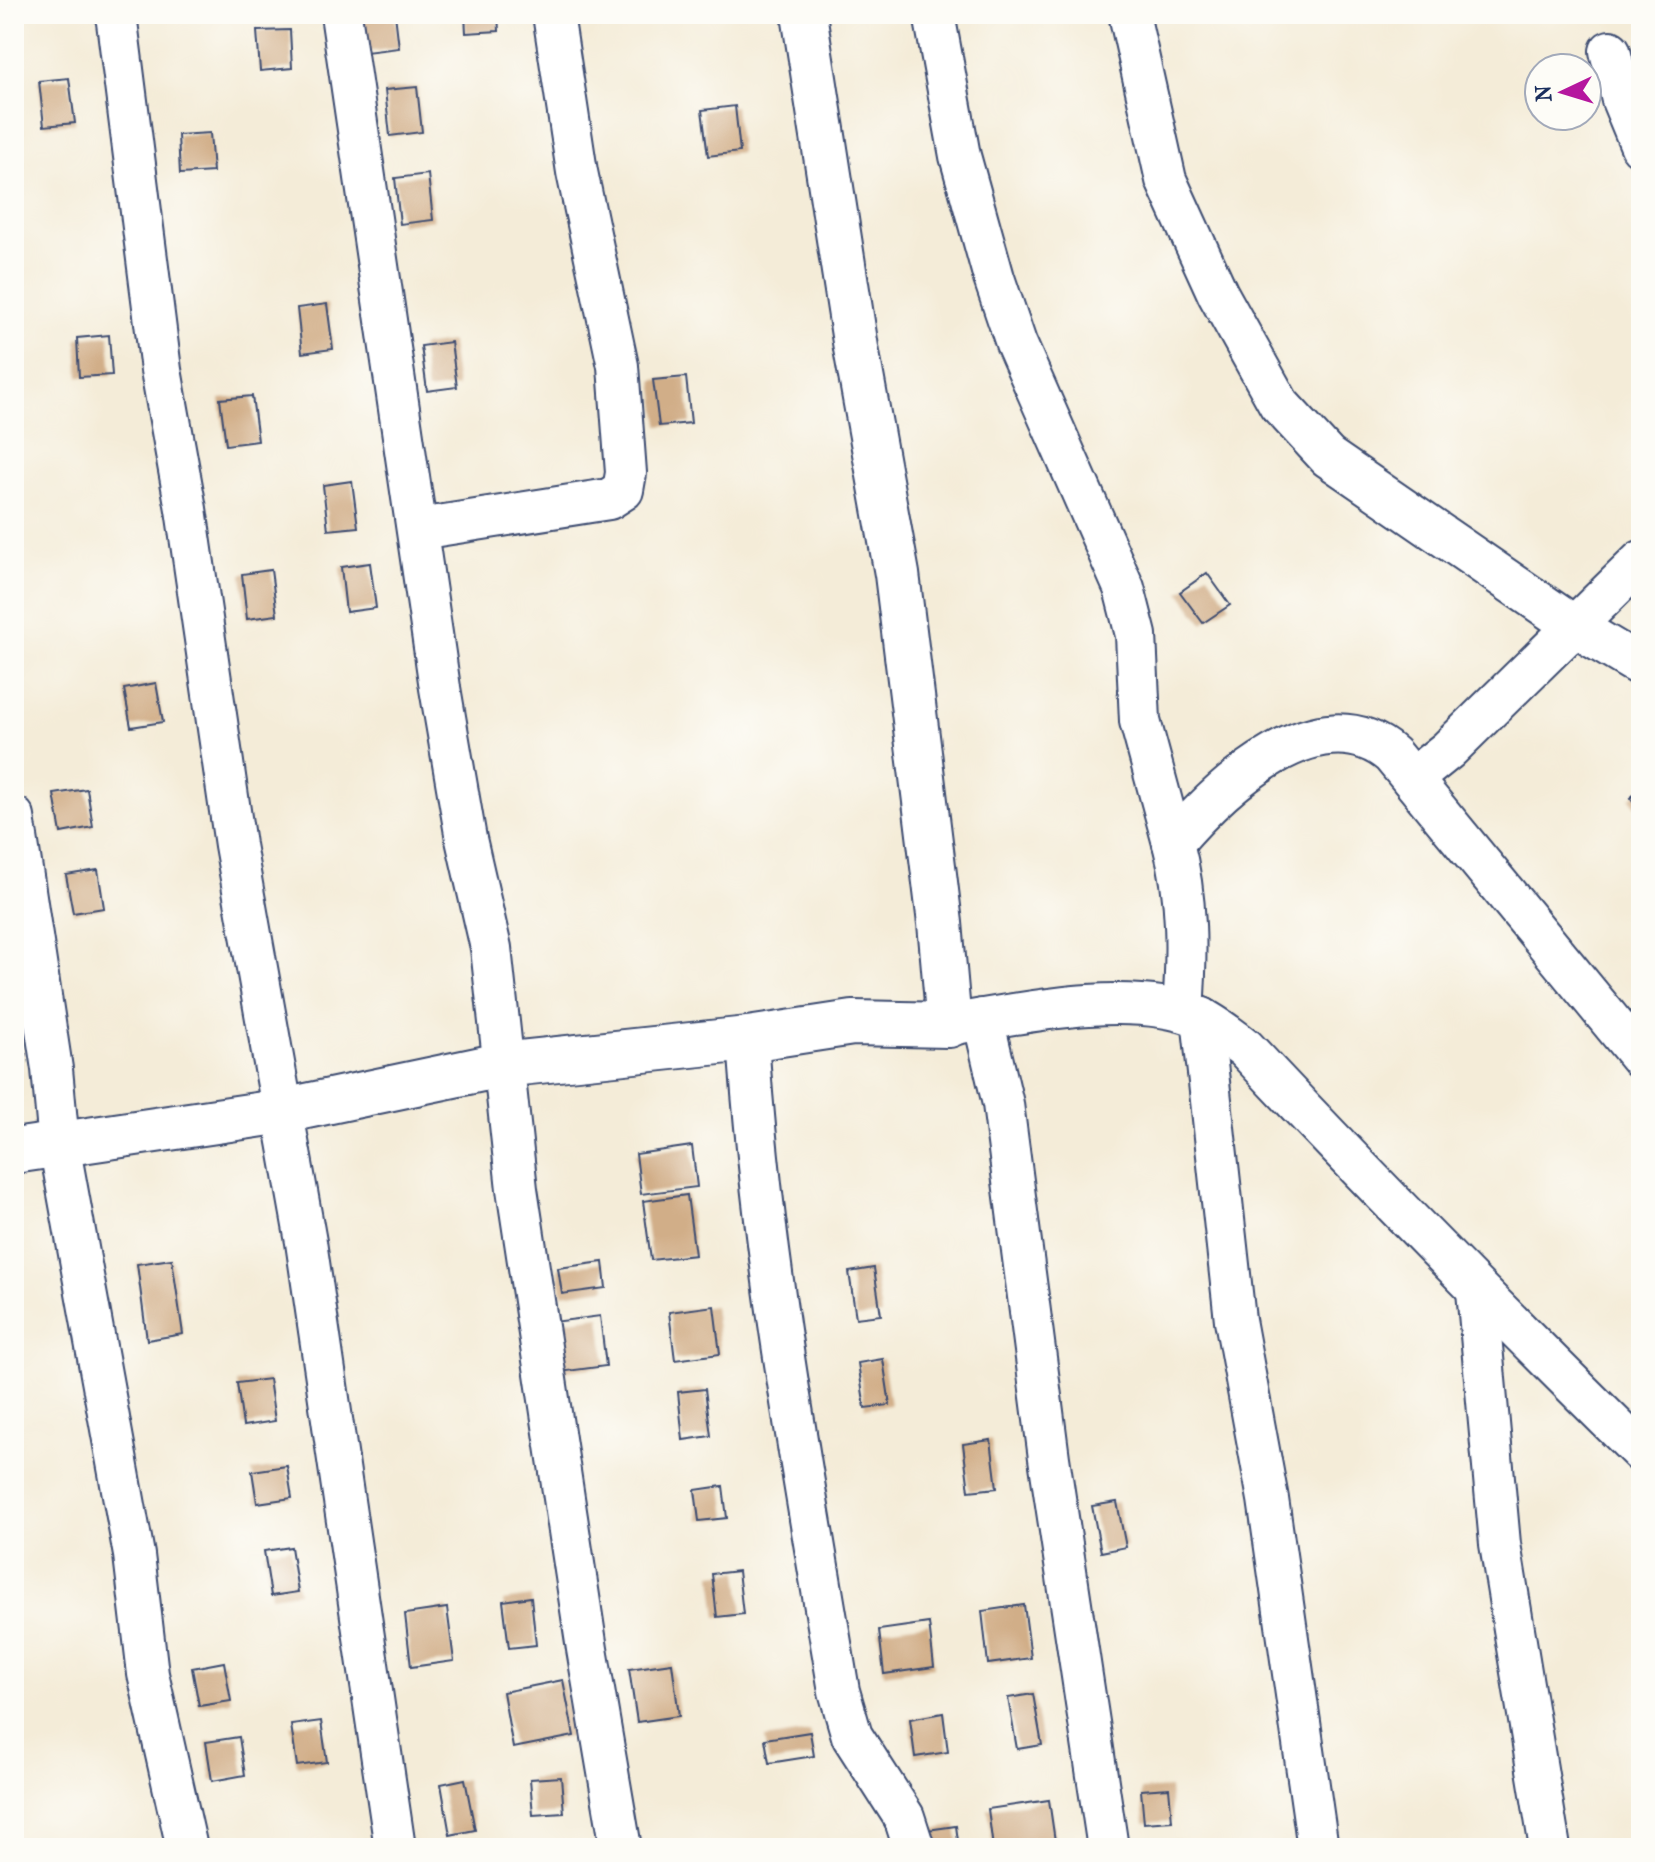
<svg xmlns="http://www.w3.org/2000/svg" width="1655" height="1862" font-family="'IM FELL French Canon',serif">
<rect width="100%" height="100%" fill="#fdfcf7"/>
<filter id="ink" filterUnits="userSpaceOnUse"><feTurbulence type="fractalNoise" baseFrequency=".0125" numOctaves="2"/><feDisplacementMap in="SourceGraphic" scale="16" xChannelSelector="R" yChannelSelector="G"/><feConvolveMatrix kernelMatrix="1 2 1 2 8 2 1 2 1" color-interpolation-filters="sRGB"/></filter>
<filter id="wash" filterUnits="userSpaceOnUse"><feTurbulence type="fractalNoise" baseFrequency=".006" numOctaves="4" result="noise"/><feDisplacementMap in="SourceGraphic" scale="32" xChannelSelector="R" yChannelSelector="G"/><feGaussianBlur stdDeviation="1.8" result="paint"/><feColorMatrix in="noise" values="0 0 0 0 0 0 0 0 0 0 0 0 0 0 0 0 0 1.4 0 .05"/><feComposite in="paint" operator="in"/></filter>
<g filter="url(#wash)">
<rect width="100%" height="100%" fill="#f4ecd8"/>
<g id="blocks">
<g fill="#d1ae88">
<polygon points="362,14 395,14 399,48 366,52"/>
<polygon points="465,14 498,14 499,31 466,33"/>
<polygon points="290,30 292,68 260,71 257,31"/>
<polygon points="69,78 75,123 44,126 39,81"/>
<polygon points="417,87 422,132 390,136 385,90"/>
<polygon points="735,106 740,152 708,156 702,110"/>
<polygon points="210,133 213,172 180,174 178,135"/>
<polygon points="428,174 433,220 400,224 395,178"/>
<polygon points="327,304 333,349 302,353 297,308"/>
<polygon points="109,335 112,375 79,377 77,338"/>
<polygon points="451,342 457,387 427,391 421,346"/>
<polygon points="686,377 691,423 659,426 653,380"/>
<polygon points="252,396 258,441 226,445 220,399"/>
<polygon points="352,481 358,527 328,530 323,485"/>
<polygon points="370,563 376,608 346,612 341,567"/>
<polygon points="271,570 277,615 247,619 242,574"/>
<polygon points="1207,573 1230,605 1203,623 1180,592"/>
<polygon points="156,683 163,722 131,727 124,689"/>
<polygon points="87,789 93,827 61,833 54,794"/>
<polygon points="1641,789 1641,812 1630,798"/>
<polygon points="98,870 104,908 73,913 66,875"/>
<polygon points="692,1146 697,1187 641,1194 636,1154"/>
<polygon points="687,1195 695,1255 651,1260 643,1201"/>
<polygon points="172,1259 183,1334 147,1340 137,1264"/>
<polygon points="603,1262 606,1288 562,1294 558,1268"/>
<polygon points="874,1268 881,1315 856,1318 849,1272"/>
<polygon points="714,1306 720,1354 675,1360 669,1312"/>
<polygon points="600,1316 606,1366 560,1372 553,1322"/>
<polygon points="883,1359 890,1405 865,1408 858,1363"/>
<polygon points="269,1379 275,1421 243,1426 237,1383"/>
<polygon points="705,1389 711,1436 683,1440 678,1392"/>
<polygon points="991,1440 997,1488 969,1491 963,1444"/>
<polygon points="287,1466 292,1498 257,1503 252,1471"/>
<polygon points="723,1486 727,1518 699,1521 695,1490"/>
<polygon points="1117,1502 1126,1547 1101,1552 1092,1506"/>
<polygon points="291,1547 298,1592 271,1596 264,1551"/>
<polygon points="738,1571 743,1614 717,1617 712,1574"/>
<polygon points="531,1597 536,1645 509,1648 503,1601"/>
<polygon points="1024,1605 1031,1658 988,1664 982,1611"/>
<polygon points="447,1608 454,1661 411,1667 405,1614"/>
<polygon points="929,1623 934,1667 884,1674 879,1630"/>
<polygon points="224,1662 231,1701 199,1706 192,1668"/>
<polygon points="672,1663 679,1716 637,1722 629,1669"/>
<polygon points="563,1680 574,1736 513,1748 503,1692"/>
<polygon points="1033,1694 1042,1745 1017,1749 1008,1698"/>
<polygon points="943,1713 948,1752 915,1757 910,1719"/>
<polygon points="321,1721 327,1762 297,1766 291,1725"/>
<polygon points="810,1732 814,1756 769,1763 765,1739"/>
<polygon points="239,1737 245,1775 212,1781 206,1742"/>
<polygon points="561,1777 564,1813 533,1815 530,1779"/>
<polygon points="465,1779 475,1830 450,1835 441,1784"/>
<polygon points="1169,1788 1172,1821 1144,1823 1141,1790"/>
<polygon points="1049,1800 1056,1848 993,1848 988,1809"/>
<polygon points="956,1826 959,1848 923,1848 920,1831"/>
<polygon points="1179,1839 1180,1848 1151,1848 1150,1841"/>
</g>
</g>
</g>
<g filter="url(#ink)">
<use href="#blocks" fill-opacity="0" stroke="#3c4b70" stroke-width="2"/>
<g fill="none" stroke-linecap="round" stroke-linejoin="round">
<defs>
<g id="minor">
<polyline points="116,14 161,370 186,509 235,845 306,1242 395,1848"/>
<polyline points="341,14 440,688 466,839 491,948 517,1189 587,1649 621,1848"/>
<polyline points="934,14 960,156 994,278 1016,343 1124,588 1136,635 1140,721 1173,843"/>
<polyline points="1129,14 1166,180 1218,294 1279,404 1328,457 1574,626 1641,666"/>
<polyline points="1610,51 1622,100 1641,146"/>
<polyline points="419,529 609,499 623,490 626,473 618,366 577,172 553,14"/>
<polyline points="1412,779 1448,750 1641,561"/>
<polyline points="14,817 52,1069 59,1144 134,1555 148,1674 187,1848"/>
<path d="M1183,1011C1187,954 1188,899 1173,843C1220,788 1320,692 1392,755L1641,1058"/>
<polyline points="1202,1018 1235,1320 1268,1499 1318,1848"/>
<polyline points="983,1019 1003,1104 1049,1458 1108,1848"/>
<path d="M949,1025C1020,1013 1130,989 1199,1017C1215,1024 1230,1037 1245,1048C1374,1186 1507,1320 1641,1452"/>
<path d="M748,1039C762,1258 803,1474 839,1691L852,1736L904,1817L914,1848"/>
<polyline points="1477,1291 1500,1544 1550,1848"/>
</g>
<polyline id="tertiary" points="14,1151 283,1111 501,1065 748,1039 853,1023 949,1025 940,923 897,574 856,348 804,14"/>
</defs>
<use href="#minor" stroke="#3c4b70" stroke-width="44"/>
<use href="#tertiary" stroke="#3c4b70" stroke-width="48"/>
<use href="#minor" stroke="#fff" stroke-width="40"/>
<use href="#tertiary" stroke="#fff" stroke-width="44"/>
</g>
</g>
<rect width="1655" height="1862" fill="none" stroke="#fdfcf7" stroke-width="48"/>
<g transform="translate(1563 92) rotate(266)"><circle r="38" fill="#fdfcf7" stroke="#a3aaba" stroke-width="2"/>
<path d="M0-6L14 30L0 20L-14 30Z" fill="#b5179e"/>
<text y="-12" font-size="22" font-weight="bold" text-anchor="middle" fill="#1b2f5e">N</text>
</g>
</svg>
